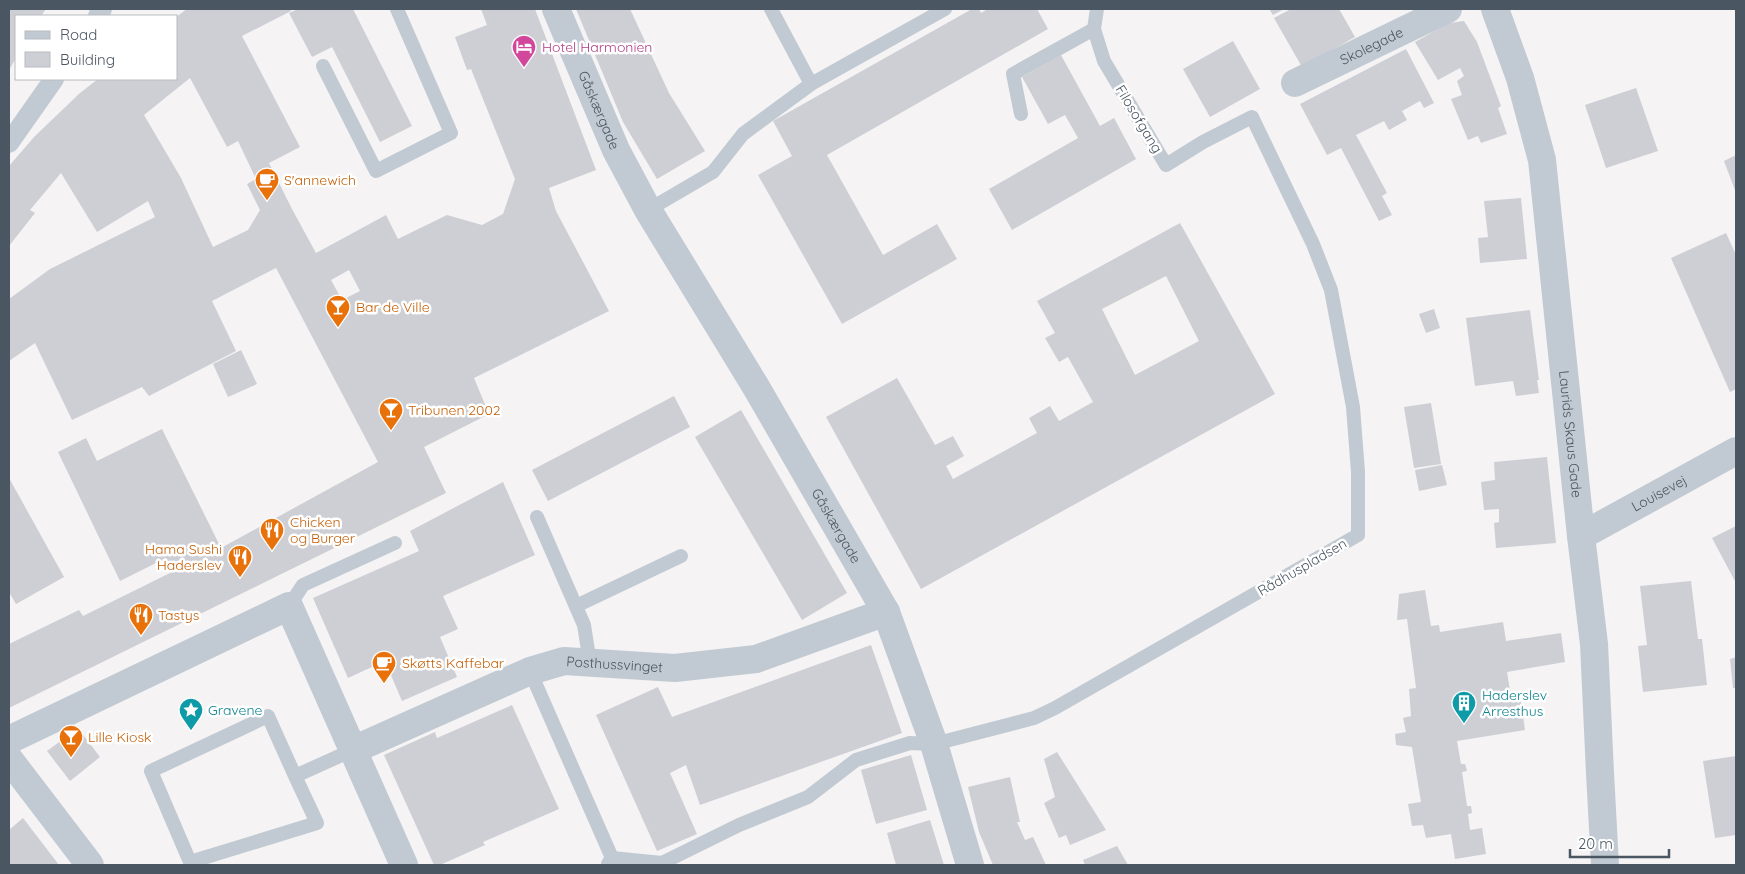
<svg xmlns="http://www.w3.org/2000/svg" width="1745" height="874" font-family="Quicksand,sans-serif">
<rect width="100%" height="100%" fill="#f5f3f3"/>
<g fill="#cdcfd5" fill-rule="evenodd">
<polygon points="9,9 46,9 41,16 16,16 16,58 9,70"/>
<path d="M187,9H290L291,11L242,36L300,147L269,163L292,209L316,253L386,215L398,239L447,215L482,225L503,214L515,179L471,69L467,70L455,37L487,25L481,9H535L596,170L549,188L556,211L609,311L474,378L489,414L424,447L446,493L9,708V644L79,610L83,616L172,572L166,558L120,581L58,452L86,438L97,461L162,429L221,548L378,462L276,268L212,301L236,351L149,396L142,387L72,420L35,343L9,361V299L50,269L155,217L148,201L97,232L61,173L30,210L35,213L9,246V166L35,136L80,93L98,79H176V17ZM190,78L227,147L238,141L256,179L247,184L260,210L248,230L213,247L181,178L144,115ZM349,270L360,291L342,300L331,280Z"/>
<polygon points="298,9 353,9 412,126 380,142 332,47 312,57 289,13"/>
<polygon points="576,9 630,9 669,93 705,151 657,179 623,122"/>
<polygon points="972,9 979,9 981,13 988,9 1037,9 1048,29 827,155 883,255 937,224 957,259 842,324 758,175 792,156 773,121"/>
<polygon points="1269,9 1284,9 1273,15"/>
<polygon points="1291,9 1339,9 1355,37 1302,67 1274,18"/>
<polygon points="1464,21 1477,42 1501,106 1498,108 1507,134 1481,143 1478,136 1468,140 1451,99 1462,95 1457,81 1464,76 1460,68 1438,80 1415,42 1449,23"/>
<polygon points="1233,41 1260,89 1210,117 1183,69"/>
<polygon points="1406,49 1434,103 1424,108 1420,101 1402,111 1407,120 1389,130 1384,121 1356,135 1387,193 1382,196 1392,215 1379,221 1341,148 1327,155 1300,104"/>
<polygon points="1061,55 1100,126 1114,118 1136,159 1012,230 989,189 1078,138 1065,115 1048,124 1022,77"/>
<polygon points="1636,88 1658,151 1606,168 1585,105"/>
<polygon points="1736,155 1736,193 1724,161"/>
<polygon points="1521,198 1527,259 1480,263 1478,238 1488,237 1484,201"/>
<path d="M1180,223L1275,394L921,589L826,417L897,378L935,445L953,436L964,456L946,466L953,479L1037,433L1029,418L1050,406L1059,421L1093,402L1068,357L1059,362L1045,338L1055,333L1037,301ZM1166,276L1199,341L1135,375L1102,309Z"/>
<polygon points="1726,233 1736,255 1736,389 1730,392 1671,258"/>
<polygon points="1434,309 1440,328 1426,333 1419,314"/>
<polygon points="1530,310 1539,380 1537,380 1539,393 1516,396 1513,381 1475,386 1466,318"/>
<polygon points="241,350 257,384 228,397 213,364"/>
<polygon points="674,396 690,427 548,501 532,470"/>
<polygon points="1431,403 1441,464 1414,468 1404,407"/>
<polygon points="741,410 847,593 802,620 695,437"/>
<polygon points="1547,457 1556,543 1496,548 1494,523 1499,522 1499,509 1484,510 1481,482 1495,480 1494,462"/>
<polygon points="1442,465 1447,485 1419,491 1415,470"/>
<polygon points="9,478 64,577 16,604 9,592"/>
<polygon points="503,482 535,555 443,596 458,629 440,637 457,677 402,701 385,661 348,678 313,598 419,551 410,531"/>
<polygon points="1736,526 1736,583 1712,538"/>
<polygon points="1691,581 1698,639 1702,639 1707,685 1643,692 1638,646 1647,645 1640,586"/>
<polygon points="1425,590 1431,626 1439,625 1440,632 1503,622 1506,641 1561,633 1565,662 1507,672 1511,697 1520,696 1525,730 1457,741 1461,764 1465,764 1467,771 1462,772 1467,806 1471,806 1472,813 1468,814 1470,830 1482,828 1486,854 1455,859 1451,834 1426,838 1423,825 1412,826 1408,804 1421,802 1412,747 1396,745 1395,734 1406,732 1403,718 1411,716 1409,689 1416,688 1407,619 1397,620 1399,594"/>
<polygon points="871,645 902,733 700,805 686,765 670,773 697,834 657,851 596,715 658,687 672,717"/>
<polygon points="1736,657 1736,688 1733,688 1730,659"/>
<polygon points="512,705 559,809 483,842 485,845 440,865 434,865 384,755 435,732 437,738"/>
<polygon points="78,728 100,757 70,781 47,751"/>
<polygon points="1057,752 1106,830 1070,845 1066,835 1059,838 1044,803 1055,797 1044,759"/>
<polygon points="911,755 927,810 876,824 861,770"/>
<polygon points="1736,756 1736,835 1715,838 1703,761"/>
<polygon points="1010,777 1020,822 1017,822 1025,840 1033,837 1046,865 993,865 979,832 968,787"/>
<polygon points="23,818 59,865 9,865 9,830"/>
<polygon points="930,820 944,865 896,865 887,833"/>
<polygon points="1117,846 1128,865 1085,865 1083,860"/>
</g>
<g fill="none" stroke-linecap="round" stroke-linejoin="round">
<g stroke="#c1cad2" stroke-width="14">
<polyline points="771,9 811,84"/>
<polyline points="323,66 376,171 451,133 397,9"/>
<polyline points="1021,114 1013,74 1094,29"/>
<polyline points="648,210 713,172 743,134 811,84 945,9"/>
<polyline points="537,517 584,625 590,663"/>
<polyline points="289,606 303,585 395,543"/>
<polyline points="576,606 681,556"/>
<polyline points="530,671 612,858 608,864"/>
<polyline points="295,776 317,823 190,862 151,771 268,716 295,776 353,750"/>
<polyline points="612,858 662,863 739,825 808,797 856,760 910,743 934,744 1034,718 1055,708 1358,535 1358,472 1353,407 1331,290 1313,244 1252,117 1203,142 1166,165 1104,61 1094,29 1097,9"/>
</g>
<g stroke="#c1cad2" stroke-width="20">
<polyline points="98,16 102,9"/>
<polyline points="9,143 54,79"/>
</g>
<g stroke="#c1cad2" stroke-width="28">
<path id="s1" d="M556,9L616,150L648,210L756,387L886,612L934,744L970,865"/>
<path id="s2" d="M1295,83L1448,9"/>
<path id="s3" d="M1581,536L1736,451"/>
<polyline points="9,740 289,606 404,865"/>
<path id="s4" d="M353,750L530,671L564,661L675,668L756,659L886,612"/>
<polyline points="9,759 90,865"/>
</g>
<path stroke="#c1cad2" stroke-width="28" id="s5" d="M1495,9L1520,78L1542,160L1581,536L1594,644L1600,773L1605,865"/>
</g>
<defs>
<symbol id="hotel-pin" viewBox="-11 -11 22 30"><path d="M0 17L-7.5 6A9.5 9.5 0 1 1 7.5 6Z" fill="#d1479c" stroke="#fff"/><path d="M-6-4.5h1.5V1H6V5H4.5V3h-9V5H-6ZM-4 0a1.8 1.8 0 1 1 3.6 0ZM.5 0V-2.5h3Q6-2.5 6 0Z" fill="#fff"/></symbol>
<symbol id="cafe-pin" viewBox="-11 -11 22 30"><path d="M0 17L-7.5 6A9.5 9.5 0 1 1 7.5 6Z" fill="#e8710a" stroke="#fff"/><path d="M-5.5-4.5H6V0H3Q3 3.5 0 3.5H-2.5Q-5.5 3.5-5.5 0ZM3-3.2v2h1.7v-2ZM-6 4.5H4V6H-6Z" fill="#fff"/></symbol>
<symbol id="bar-pin" viewBox="-11 -11 22 30"><path d="M0 17L-7.5 6A9.5 9.5 0 1 1 7.5 6Z" fill="#e8710a" stroke="#fff"/><path d="M-6-5H6L.8 .8V4.5H3.5V6h-7V4.5H-.8V.8Z" fill="#fff"/></symbol>
<symbol id="restaurant-pin" viewBox="-11 -11 22 30"><path d="M0 17L-7.5 6A9.5 9.5 0 1 1 7.5 6Z" fill="#e8710a" stroke="#fff"/><path d="M-5-6h1v4h1v-4h1v4h1v-4h1v5L-1.5 .5V6h-2V.5L-5-1ZM5-6V6H3V1.5H1.5Q1.5-4 5-6Z" fill="#fff"/></symbol>
<symbol id="building-pin" viewBox="-11 -11 22 30"><path d="M0 17L-7.5 6A9.5 9.5 0 1 1 7.5 6Z" fill="#0f9aa8" stroke="#fff"/><path d="M-4-6H4V6H1V3H-1V6H-4ZM-2.5-4.3h1.7v1.8h-1.7ZM.8-4.3h1.7v1.8H.8ZM-2.5-1h1.7V.8h-1.7ZM.8-1h1.7V.8H.8Z" fill="#fff"/></symbol>
<symbol id="sight-pin" viewBox="-11 -11 22 30"><path d="M0 17L-7.5 6A9.5 9.5 0 1 1 7.5 6Z" fill="#0f9aa8" stroke="#fff"/><path d="M0-6L1.8-2.2L6-1.7L2.9 1.2L3.7 5.4L0 3.3L-3.7 5.4L-2.9 1.2L-6-1.7L-1.8-2.2Z" fill="#fff"/></symbol>
</defs>
<g fill-rule="evenodd">
<use href="#hotel-pin" x="510" y="33" width="28" height="38"/>
<use href="#cafe-pin" x="253" y="166" width="28" height="38"/>
<use href="#bar-pin" x="324" y="293" width="28" height="38"/>
<use href="#bar-pin" x="377" y="396" width="28" height="38"/>
<use href="#restaurant-pin" x="258" y="516" width="28" height="38"/>
<use href="#restaurant-pin" x="226" y="543" width="28" height="38"/>
<use href="#restaurant-pin" x="127" y="601" width="28" height="38"/>
<use href="#cafe-pin" x="370" y="649" width="28" height="38"/>
<use href="#building-pin" x="1450" y="689" width="28" height="38"/>
<use href="#sight-pin" x="177" y="696" width="28" height="38"/>
<use href="#bar-pin" x="57" y="723" width="28" height="38"/>
</g>
<g text-anchor="middle" dominant-baseline="central" stroke-width="5" stroke-linejoin="round" paint-order="stroke">
<g font-size="14" fill="#4a5661" stroke="#fff">
<text stroke="none"><textPath href="#s2" startOffset="85">Skolegade</textPath></text>
<text stroke="none"><textPath href="#s1" startOffset="110">Gåskærgade</textPath></text>
<text transform="translate(1139 119) rotate(59)">Filosofgang</text>
<text stroke="none"><textPath href="#s5" startOffset="434">Laurids Skaus Gade</textPath></text>
<text stroke="none"><textPath href="#s3" startOffset="89">Louisevej</textPath></text>
<text stroke="none"><textPath href="#s1" startOffset="589">Gåskærgade</textPath></text>
<text transform="translate(1302 567) rotate(-30)">Rådhuspladsen</text>
<text stroke="none"><textPath href="#s4" startOffset="280">Posthussvinget</textPath></text>
</g>
<g font-size="14" fill="#b23c85" stroke="#fff" text-anchor="start">
<text x="542" y="47">Hotel Harmonien</text>
</g>
<g font-size="14" fill="#c56008" stroke="#fff" text-anchor="start">
<text x="284" y="180">S'annewich</text>
<text x="356" y="307">Bar de Ville</text>
<text x="408" y="410">Tribunen 2002</text>
<text x="290" y="522">Chicken<tspan x="290" dy="16">og Burger</tspan></text>
<text x="222" y="549" text-anchor="end">Hama Sushi<tspan x="222" dy="16">Haderslev</tspan></text>
<text x="158" y="615">Tastys</text>
<text x="402" y="663">Skøtts Kaffebar</text>
<text x="88" y="737">Lille Kiosk</text>
</g>
<g font-size="14" fill="#0d838f" stroke="#fff" text-anchor="start">
<text x="1482" y="695">Haderslev<tspan x="1482" dy="16">Arresthus</tspan></text>
<text x="208" y="710">Gravene</text>
</g>
</g>
<rect width="1745" height="874" fill="none" stroke="#4a5661" stroke-width="20"/>
<rect x="15" y="15" width="162" height="65" fill="#ffffff" stroke="#b7bbc0"/>
<rect x="25" y="31" width="25" height="8" fill="#c1cad2" stroke="#b7bbc0"/>
<text x="60" y="40" font-size="15" fill="#4a5661">Road</text>
<rect x="25" y="52" width="25" height="15" fill="#cdcfd5" stroke="#b7bbc0"/>
<text x="60" y="65" font-size="15" fill="#4a5661">Building</text>
<path d="M1570 849v8h99v-8" fill="none" stroke="#4a5661" stroke-width="2.5"/>
<text x="1578" y="849" font-size="15" fill="#4a5661" stroke="#ffffff" stroke-width="4" paint-order="stroke">20 m</text>
</svg>
